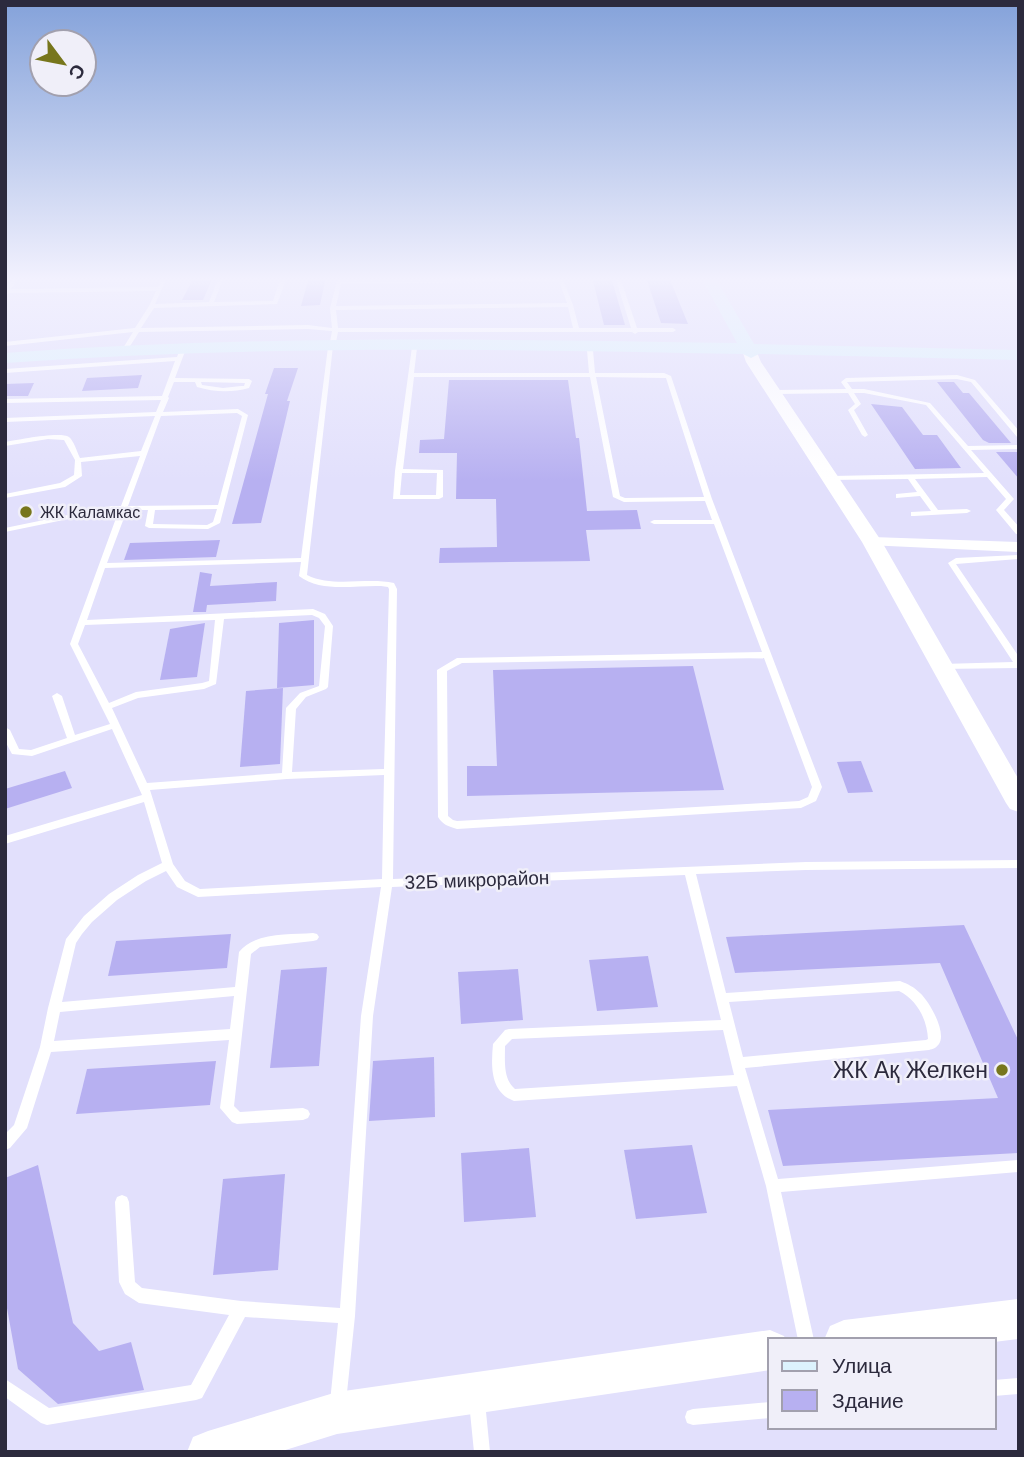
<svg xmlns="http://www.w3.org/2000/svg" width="1024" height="1457" font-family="Arial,sans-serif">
<rect width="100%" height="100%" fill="#e2e0fc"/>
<g fill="#b7b0f1">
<polygon points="194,277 213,277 203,300 182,300"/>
<polygon points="309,277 326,277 320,305 301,306"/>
<polygon points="592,277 611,277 625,325 604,325"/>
<polygon points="646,277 669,277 688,324 661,323"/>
<polygon points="274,368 298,368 287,401 290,401 261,523 232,524 268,394 265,394"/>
<polygon points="142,375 138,388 82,391 87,378"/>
<polygon points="449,380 568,380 576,438 579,438 587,511 637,510 641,529 586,530 590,561 439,563 440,548 497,547 496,499 456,499 457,453 419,453 420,440 444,439"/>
<polygon points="937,382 954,382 963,393 969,393 1011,443 989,443 983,440"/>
<polygon points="34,383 28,396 5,396 5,384"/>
<polygon points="871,404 902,407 923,435 937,435 961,468 915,469"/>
<polygon points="996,452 1018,452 1019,479"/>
<polygon points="220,540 216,557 124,560 130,543"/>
<polygon points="200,572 212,574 210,586 277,582 276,601 207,605 206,612 193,612"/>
<polygon points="314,620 314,685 277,688 279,623"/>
<polygon points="205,623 197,677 160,680 170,629"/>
<polygon points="693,666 724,790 467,796 467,766 497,766 493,670"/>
<polygon points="283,688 280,764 240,767 246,691"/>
<polygon points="861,761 873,792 848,793 837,762"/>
<polygon points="65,771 72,788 5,809 5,789"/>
<polygon points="964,925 1019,1042 1019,1153 783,1166 768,1110 998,1098 940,963 735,973 726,937"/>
<polygon points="231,934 227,968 108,976 116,941"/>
<polygon points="648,956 658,1007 597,1011 589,960"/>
<polygon points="327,967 319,1066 270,1068 281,970"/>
<polygon points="518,969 523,1020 461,1024 458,972"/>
<polygon points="434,1057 435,1117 369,1121 373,1061"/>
<polygon points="216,1061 210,1105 76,1114 87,1069"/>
<polygon points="692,1145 707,1213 636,1219 624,1150"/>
<polygon points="529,1148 536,1217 464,1222 461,1153"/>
<polygon points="38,1165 73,1323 99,1351 131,1342 144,1390 58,1404 18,1369 5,1297 5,1178"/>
<polygon points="285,1174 278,1270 213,1275 223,1179"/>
</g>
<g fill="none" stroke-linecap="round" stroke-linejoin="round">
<g fill="#fff" fill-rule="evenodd">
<path d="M14,277H19L11,289L158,287L163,277H167L155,304L209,302L219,277H224L214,302L273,301L281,277H287L277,304L154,308L141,328L308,325L332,328L330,308L338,277H342V280L562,277L573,305L579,328H631L615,277H620L637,328H673L676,330L673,332H638L635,334L632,332H338L336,342L333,344L330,342L332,331L308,329L139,332L125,354L123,355L120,353L133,332L5,346V342L135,328L149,306L156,291L9,293L5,296V289ZM559,281L567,303L336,306L341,284ZM568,307L573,328H338L336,310Z"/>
<path d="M184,344L187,346L175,378L249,379L252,381L249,388C231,393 214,392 197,387L195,382H174L168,397L169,398L163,412L238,409L248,415L220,523L208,529L149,528L145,526L148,510H127L107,563L301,558L328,347L333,346L307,575C333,588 366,577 394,583L397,589L393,879L806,862L1019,860V868L806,870L696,874L726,993L900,981C908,984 914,987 920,993C929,1001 947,1032 939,1044C936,1048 933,1049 929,1050L745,1068L778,1179L1019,1160V1172L781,1192L814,1340H798L766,1186L737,1086L514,1101C490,1092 491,1066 493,1044L505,1030L509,1029L721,1020L685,875L392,887L373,1016L355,1316L346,1402L344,1408L338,1410L332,1408L330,1402L338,1323L245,1317L202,1398L196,1400L47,1425L41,1423L5,1397V1379L49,1408L191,1385L229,1315L139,1303L125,1294L119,1282L115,1202L117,1197L122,1195L127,1197L129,1202L135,1282L142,1288L241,1301L340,1308L361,1016L381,887L198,897L177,887L166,871L146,881L117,900L92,922L82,934L76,943L62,1002L235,987L239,952C254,932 290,935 313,933L317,934L319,937L317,940L313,941L260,947L251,954L234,1106L240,1112L303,1108L308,1110L310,1114L308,1118L303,1120L237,1124L232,1122L220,1108L229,1040L51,1052L27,1128L10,1148L5,1150V1134L14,1125L40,1047L48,1008L66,939L84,916L109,894L138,875L162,863L144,802L5,844V836L142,795L112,729L32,756L12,754L5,741V727L10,730L19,749L31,750L67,738L52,696L57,693L62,696L75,735L110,724L70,644L119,510H112L5,532V528L112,506H121L140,456L81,462L82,476L65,487L5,498V494L60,483L74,475L75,460L64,440L48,439L5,446V442C17,440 60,431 69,437C74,441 77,452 80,458L141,451L155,416L5,422V418L156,412L161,400L5,403V399L162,396L175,361L5,373V369L177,357L181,346ZM201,382L245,383L244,386H241L223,388L202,385ZM237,413L242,416L218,505L128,506L161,416ZM217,509L213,522L207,525L153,524L155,510ZM301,562L299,576C321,593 355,585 381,586L388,587L389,589L384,769L292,772L296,709L306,697L326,689L328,687L333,626L325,614L313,609L87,620L105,568ZM312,615L319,618L325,626L319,686L300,693L286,708L282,773L147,783L112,708L138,698L204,689L216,684L224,619ZM215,620L209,681L202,683L136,692L109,703L78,644L85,625ZM384,775L382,879L200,889L185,881L173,864L150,790L287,779ZM899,991C917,1000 927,1019 928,1039L926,1040L743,1057L729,1002ZM234,996L230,1029L54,1041L60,1012ZM723,1030L734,1075L515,1089C503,1079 505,1061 505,1046L512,1039Z"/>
<path d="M412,347L417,348L414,373H589L587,350L590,348L593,350L595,373H664L671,376L712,499L822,787L816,801L801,808L457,829C448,826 443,825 438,817L437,670L457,658L762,652L714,524H654L650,522L654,520H712L705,501L624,502L613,497L590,377H414L403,469L443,470V497L439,499H393L395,471ZM596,377L666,378L704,497L625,498L620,496ZM402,473H437L436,495H400ZM764,658L812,787L808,797L799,801L457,821L453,820L448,816L447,671L462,663Z"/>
<polygon points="957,375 975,380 1019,431 1019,438 1017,437 971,382 957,379 847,382 852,389 864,389 930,403 968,446 1019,445 1019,449 971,450 1014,499 1004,510 1019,527 1019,534 1016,534 996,510 1006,499 987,477 915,479 938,510 967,509 971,511 967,513 914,516 911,516 911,512 931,511 920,496 896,498 896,494 917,492 908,479 828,480 828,476 831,476 984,473 926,405 864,393 854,393 861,404 854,410 868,435 865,437 862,435 848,410 855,404 848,393 776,394 773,392 776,390 846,389 841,382 846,378"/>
<polygon points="1019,555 1019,559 956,564 1019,657 1019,668 939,669 937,667 939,665 942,664 1013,662 948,563 956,558"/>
<polygon points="1019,1378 1019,1394 994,1396 994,1380"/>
<polygon points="477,1394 483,1396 485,1402 490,1452 474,1452 469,1402 471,1396"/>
<polygon points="770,1402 770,1418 693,1425 687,1423 685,1417 687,1411 693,1409"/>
</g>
<polygon fill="#fff" fill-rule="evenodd" points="872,537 1019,542 1019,552 867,545 864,542 867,539"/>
<g fill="#fff" fill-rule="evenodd">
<polygon points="751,348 756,350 761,362 882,542 1019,780 1019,812 1010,809 1006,803 862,542 746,362 743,353"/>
<polygon points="1019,1299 1019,1339 994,1342 824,1340 830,1326 844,1320"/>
<polygon points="770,1330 784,1336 786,1340 770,1340 770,1370 337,1434 279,1452 187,1452 193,1437 208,1431 337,1392"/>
</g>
<path fill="#dcf2fd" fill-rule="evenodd" d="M701,277H715L754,344L1019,350V360L759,354L751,358L743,354C497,349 251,345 5,363V353C249,335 493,339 737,343Z"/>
</g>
<linearGradient id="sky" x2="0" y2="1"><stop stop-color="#84a2da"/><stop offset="0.58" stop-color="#f2f1fe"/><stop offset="1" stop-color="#f2f1fe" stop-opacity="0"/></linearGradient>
<rect width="1024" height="481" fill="url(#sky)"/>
<g fill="#77761c" stroke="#f0eff9" stroke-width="2.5">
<circle cx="26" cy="512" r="7"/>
<circle cx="1002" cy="1070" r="7"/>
</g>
<g text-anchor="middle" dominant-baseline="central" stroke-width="5" stroke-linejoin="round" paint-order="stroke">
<g font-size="16" fill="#2c2a3d" stroke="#f0eff9" text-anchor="start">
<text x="40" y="512">ЖК Каламкас</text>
</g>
<g font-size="19" fill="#2c2a3d" stroke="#f0eff9">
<text transform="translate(477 880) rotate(-2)">32Б микрорайон</text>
</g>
<g font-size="23" fill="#2c2a3d" stroke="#f0eff9" text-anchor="end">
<text x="988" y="1070">ЖК Ақ Желкен</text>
</g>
</g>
<rect width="1024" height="1457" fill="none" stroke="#2c2a3d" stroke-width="14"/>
<rect x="768" y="1338" width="228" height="91" fill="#f0eff9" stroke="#a2a0ae" stroke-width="2"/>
<rect x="782" y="1361" width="35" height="10" fill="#dcf2fd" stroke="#a2a0ae" stroke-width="2"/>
<text x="832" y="1373" font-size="21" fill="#2c2a3d">Улица</text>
<rect x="782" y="1390" width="35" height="21" fill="#b7b0f1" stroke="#a2a0ae" stroke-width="2"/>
<text x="832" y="1408" font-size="21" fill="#2c2a3d">Здание</text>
<g transform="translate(63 63) rotate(122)"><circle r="33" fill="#f0eff9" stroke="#a2a0ae" stroke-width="2"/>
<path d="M0-5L12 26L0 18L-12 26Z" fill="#77761c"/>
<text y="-10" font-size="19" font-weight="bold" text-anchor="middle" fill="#2c2a3d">С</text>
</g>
</svg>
